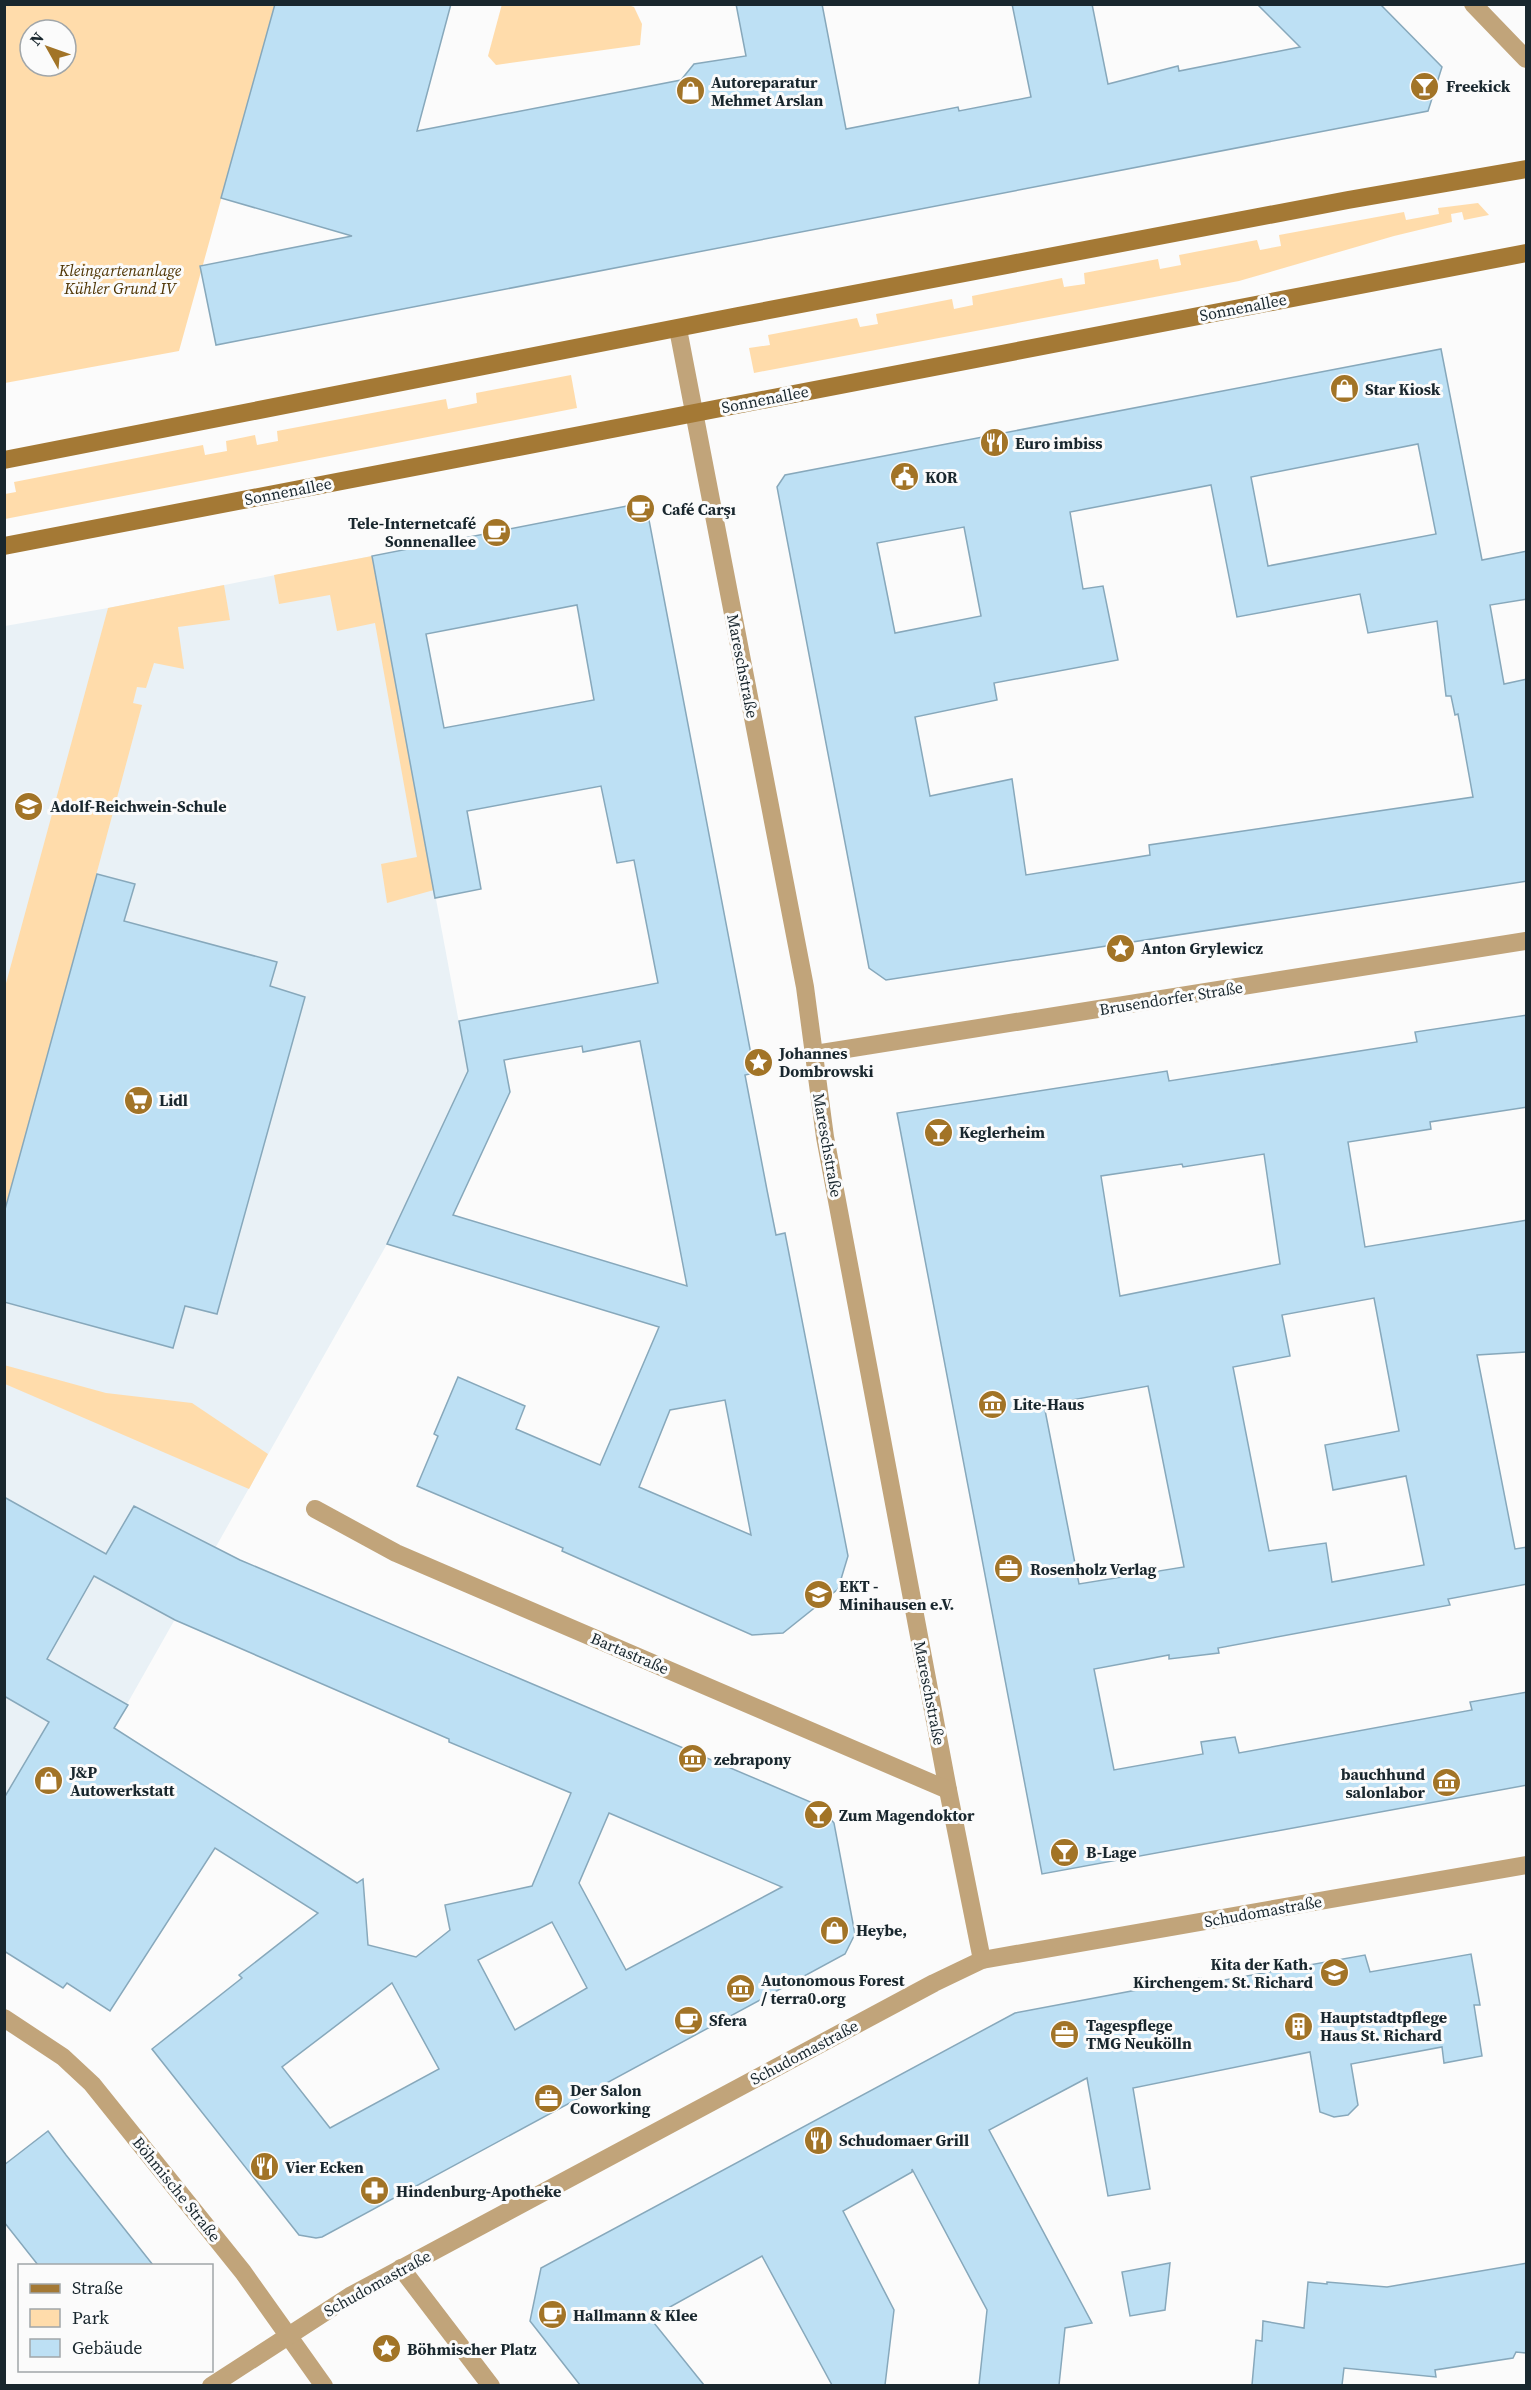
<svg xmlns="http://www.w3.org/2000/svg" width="1531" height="2390" font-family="'Source Serif 4',serif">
<rect width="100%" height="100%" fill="#fbfbfb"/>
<polygon fill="#e9f1f6" points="372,556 468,1071 387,1244 5,1920 5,626 108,608"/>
<g fill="#ffdcab" fill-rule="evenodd">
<polygon points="502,4 625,4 634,7 642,24 640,45 496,65 488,56"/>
<path d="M5,5H275L179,351L5,383ZM30,30H66V66H30Z"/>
<polygon points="1478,203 1489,215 1464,220 1462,212 1451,214 1452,222 1394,236 1239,281 754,373 749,348 770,345 768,335 857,318 860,327 878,324 876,314 952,299 954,309 973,305 972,296 1062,278 1064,287 1085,284 1084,273 1158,259 1160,269 1181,265 1179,255 1257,240 1260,250 1281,246 1279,235 1404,212 1406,220 1439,214 1438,208"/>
<polygon points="571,375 577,408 5,519 5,494 16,492 14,482 203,445 205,455 227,451 226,441 255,435 257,445 278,441 277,431 446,399 448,409 477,403 476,393"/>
<polygon points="372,556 434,890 387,903 381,864 417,857 375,623 337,631 330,595 279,604 274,575"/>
<polygon points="224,585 230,620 178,627 184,669 154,663 146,688 137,687 133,703 142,705 5,1213 5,987 108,608"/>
<polygon points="4,1365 106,1393 192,1403 268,1454 249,1489 5,1384"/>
</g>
<g fill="#bde0f4" stroke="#87a8bb" stroke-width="1.5" fill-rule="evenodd">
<polygon points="275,4 451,4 417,131 681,80 694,64 746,56 736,4 822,4 846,129 958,107 959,111 1031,97 1012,4 1092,4 1108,84 1178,66 1179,71 1300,47 1257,4 1380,4 1442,67 1428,111 216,345 200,266 352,236 221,198"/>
<path d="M1441,349L1482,560L1527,551V599L1490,605L1504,684L1527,679V881L886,980L869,968L777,487L785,475ZM1418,444L1436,534L1268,566L1251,477ZM1211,485L1237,617L1360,594L1368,633L1437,621L1446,696H1451L1455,715L1458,714L1473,797L1149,845L1150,855L1026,875L1012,779L930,796L915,717L997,700L994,683L1118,660L1103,586L1083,589L1070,512ZM964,527L981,616L895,633L877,543Z"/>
<path d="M627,506H644L649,520L750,1049L754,1073L745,1075L767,1190L776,1235L785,1233L848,1556L838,1589L783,1633L752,1635L562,1551L563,1548L417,1486L438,1436L434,1434L458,1377L525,1406L516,1429L600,1465L659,1327L387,1244L468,1071L459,1021L658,983L634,860L617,863L601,786L467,811L481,889L435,898L372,556ZM577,605L594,700L444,728L426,634ZM640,1041L687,1286L453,1215L510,1092L504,1060L582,1046L583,1052ZM725,1400L751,1535L639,1487L670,1410Z"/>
<polygon points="97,874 135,884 124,921 277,962 270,986 305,997 217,1314 185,1306 173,1348 4,1302 4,1213"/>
<path d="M1527,1015V1107L1430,1122L1431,1129L1348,1142L1365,1247L1527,1220V1352L1477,1355L1515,1549L1527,1547V1584L1448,1599L1450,1605L1218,1648L1219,1653L1169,1659V1655L1094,1669L1114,1770L1203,1754L1201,1742L1235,1737L1239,1753L1472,1710L1470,1702L1527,1692V1785L1042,1874L897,1113L1167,1071L1169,1081L1417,1042L1415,1032ZM1264,1154L1280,1264L1120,1296L1101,1176L1182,1164L1183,1167ZM1374,1298L1399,1431L1325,1445L1333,1490L1406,1476L1424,1565L1332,1582L1326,1543L1269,1551L1233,1367L1290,1356L1282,1315ZM1148,1386L1184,1567L1079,1584L1044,1405Z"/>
<path d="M4,1497L106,1554L134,1506L240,1560L820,1806L834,1823L855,1934L845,1954L322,2237L316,2238L299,2235L152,2049L242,1978L239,1975L318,1913L215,1848L110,2011L67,1983L63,1988L4,1951V1798L49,1722L4,1696ZM94,1576L175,1620L449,1739V1742L571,1793L532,1886L445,1905L450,1930L416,1957L368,1945L363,1879L357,1883L114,1728L128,1705L47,1659ZM609,1813L782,1887L626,1970L579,1883ZM552,1922L587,1988L515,2030L478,1960ZM392,1983L439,2069L330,2128L282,2067Z"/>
<polygon points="1471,1954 1480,2005 1474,2005 1482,2056 1444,2063 1442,2047 1351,2064 1358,2105 1348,2115 1334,2117 1320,2112 1310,2052 1133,2088 1150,2189 1108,2196 1087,2078 989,2130 1092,2323 1065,2328 1059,2385 979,2385 987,2310 912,2169 912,2172 843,2211 894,2310 885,2385 832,2385 762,2256 650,2318 704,2385 580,2385 530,2321 541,2268 1015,2013 1201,1978 1202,1984 1365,1955 1370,1972"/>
<polygon points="48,2131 66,2155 153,2265 38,2265 4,2222 4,2165"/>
<polygon points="1170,2263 1165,2310 1130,2316 1122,2272"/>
<polygon points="1527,2263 1527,2353 1516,2352 1513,2358 1435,2370 1436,2377 1344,2368 1342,2385 1252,2385 1256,2340 1262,2341 1263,2321 1304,2328 1308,2282 1327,2284 1327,2282 1387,2287"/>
</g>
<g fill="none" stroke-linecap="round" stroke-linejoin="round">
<g stroke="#c1a47a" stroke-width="18">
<polyline points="1473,4 1526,59"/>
<polyline points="678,329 805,987 825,1137 948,1790 982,1960"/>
<polyline points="815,1054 1526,941"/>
<polyline points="315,1509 396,1553 948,1790"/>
<polyline points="4,2018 63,2057 92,2084 243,2272 324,2386"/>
<polyline points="401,2268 491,2386"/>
<polyline points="211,2386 350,2296 934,1983 982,1960 1526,1865"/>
</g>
<g stroke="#a47935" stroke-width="18">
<polyline points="4,460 738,316 1348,200 1526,169"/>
<polyline points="4,546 1526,253"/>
</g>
</g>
<defs>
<symbol id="bar-disc" viewBox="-11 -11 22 22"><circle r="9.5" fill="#a27427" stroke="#fbfbfb"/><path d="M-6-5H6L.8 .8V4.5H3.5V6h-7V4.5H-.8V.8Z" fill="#fff"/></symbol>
<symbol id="shop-disc" viewBox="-11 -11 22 22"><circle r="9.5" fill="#a27427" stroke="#fbfbfb"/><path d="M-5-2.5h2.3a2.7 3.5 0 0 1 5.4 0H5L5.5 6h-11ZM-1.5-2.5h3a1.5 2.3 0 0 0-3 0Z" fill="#fff"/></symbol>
<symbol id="restaurant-disc" viewBox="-11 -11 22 22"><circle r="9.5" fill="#a27427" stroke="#fbfbfb"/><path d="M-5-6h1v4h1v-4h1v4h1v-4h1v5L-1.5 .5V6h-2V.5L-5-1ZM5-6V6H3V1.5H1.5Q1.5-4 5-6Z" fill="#fff"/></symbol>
<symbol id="civic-disc" viewBox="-11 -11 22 22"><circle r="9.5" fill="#a27427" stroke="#fbfbfb"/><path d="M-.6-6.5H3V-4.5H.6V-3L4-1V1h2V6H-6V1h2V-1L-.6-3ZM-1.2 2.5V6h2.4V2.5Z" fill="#fff"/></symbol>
<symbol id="cafe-disc" viewBox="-11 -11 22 22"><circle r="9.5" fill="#a27427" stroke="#fbfbfb"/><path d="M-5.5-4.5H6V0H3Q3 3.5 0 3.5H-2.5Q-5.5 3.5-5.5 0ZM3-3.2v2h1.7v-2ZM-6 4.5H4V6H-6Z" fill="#fff"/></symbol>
<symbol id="school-disc" viewBox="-11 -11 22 22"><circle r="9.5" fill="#a27427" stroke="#fbfbfb"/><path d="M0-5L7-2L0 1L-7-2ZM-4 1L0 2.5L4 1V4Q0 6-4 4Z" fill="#fff"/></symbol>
<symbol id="sight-disc" viewBox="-11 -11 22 22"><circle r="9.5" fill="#a27427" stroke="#fbfbfb"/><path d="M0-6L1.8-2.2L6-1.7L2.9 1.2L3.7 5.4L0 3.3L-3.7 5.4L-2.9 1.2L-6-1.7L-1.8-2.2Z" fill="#fff"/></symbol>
<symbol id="supermarket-disc" viewBox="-11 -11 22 22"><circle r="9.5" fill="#a27427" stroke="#fbfbfb"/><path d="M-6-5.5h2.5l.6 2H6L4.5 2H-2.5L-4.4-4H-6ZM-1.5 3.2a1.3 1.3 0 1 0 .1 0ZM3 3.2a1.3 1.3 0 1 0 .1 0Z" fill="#fff"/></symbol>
<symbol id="museum-disc" viewBox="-11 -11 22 22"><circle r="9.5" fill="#a27427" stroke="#fbfbfb"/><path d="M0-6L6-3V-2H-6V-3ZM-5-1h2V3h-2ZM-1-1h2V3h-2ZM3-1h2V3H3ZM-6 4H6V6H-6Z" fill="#fff"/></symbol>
<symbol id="office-disc" viewBox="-11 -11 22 22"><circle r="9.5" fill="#a27427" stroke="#fbfbfb"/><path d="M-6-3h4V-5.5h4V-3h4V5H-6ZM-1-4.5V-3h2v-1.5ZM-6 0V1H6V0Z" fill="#fff"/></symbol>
<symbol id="building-disc" viewBox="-11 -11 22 22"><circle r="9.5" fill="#a27427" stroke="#fbfbfb"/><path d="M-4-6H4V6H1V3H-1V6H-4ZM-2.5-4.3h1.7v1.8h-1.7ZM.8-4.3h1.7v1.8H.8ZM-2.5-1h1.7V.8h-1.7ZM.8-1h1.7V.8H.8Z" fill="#fff"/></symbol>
<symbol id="pharmacy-disc" viewBox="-11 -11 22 22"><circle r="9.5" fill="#a27427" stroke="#fbfbfb"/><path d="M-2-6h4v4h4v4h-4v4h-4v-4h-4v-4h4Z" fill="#fff"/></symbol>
</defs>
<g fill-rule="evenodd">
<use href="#bar-disc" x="1408" y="70" width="33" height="33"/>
<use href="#shop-disc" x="674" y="74" width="33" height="33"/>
<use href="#shop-disc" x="1328" y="372" width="33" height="33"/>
<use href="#restaurant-disc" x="978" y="426" width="33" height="33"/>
<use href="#civic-disc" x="888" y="460" width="33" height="33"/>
<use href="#cafe-disc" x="624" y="492" width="33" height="33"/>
<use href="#cafe-disc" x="480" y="516" width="33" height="33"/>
<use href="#school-disc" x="12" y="790" width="33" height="33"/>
<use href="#sight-disc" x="1104" y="932" width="33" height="33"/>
<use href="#sight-disc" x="742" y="1046" width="33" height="33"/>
<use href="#supermarket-disc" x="122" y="1084" width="33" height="33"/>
<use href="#bar-disc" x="922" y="1116" width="33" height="33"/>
<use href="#museum-disc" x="976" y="1388" width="33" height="33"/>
<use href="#office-disc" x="992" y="1552" width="33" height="33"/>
<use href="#school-disc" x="802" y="1578" width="33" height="33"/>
<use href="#museum-disc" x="676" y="1742" width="33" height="33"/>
<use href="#shop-disc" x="32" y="1764" width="33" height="33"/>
<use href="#museum-disc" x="1430" y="1766" width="33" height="33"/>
<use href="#bar-disc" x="802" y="1798" width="33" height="33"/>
<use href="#bar-disc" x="1048" y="1836" width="33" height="33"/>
<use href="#shop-disc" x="818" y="1914" width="33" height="33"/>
<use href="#school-disc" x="1318" y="1956" width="33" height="33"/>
<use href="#museum-disc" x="724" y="1972" width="33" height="33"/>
<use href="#cafe-disc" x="672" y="2004" width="33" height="33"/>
<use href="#building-disc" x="1282" y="2010" width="33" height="33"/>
<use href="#office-disc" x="1048" y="2018" width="33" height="33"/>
<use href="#office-disc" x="532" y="2082" width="33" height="33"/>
<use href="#restaurant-disc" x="802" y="2124" width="33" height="33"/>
<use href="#restaurant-disc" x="248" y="2150" width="33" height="33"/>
<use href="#pharmacy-disc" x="358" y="2174" width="33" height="33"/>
<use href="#cafe-disc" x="536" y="2298" width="33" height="33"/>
<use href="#sight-disc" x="370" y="2332" width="33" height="33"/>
</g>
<g text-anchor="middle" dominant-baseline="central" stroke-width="6" stroke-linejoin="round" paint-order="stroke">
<g font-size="16" font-weight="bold" fill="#19272e" stroke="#fbfbfb" text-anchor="start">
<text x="711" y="82">Autoreparatur<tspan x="711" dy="18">Mehmet Arslan</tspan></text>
<text x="1446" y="86">Freekick</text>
<text x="1365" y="389">Star Kiosk</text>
<text x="1015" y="443">Euro imbiss</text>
<text x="925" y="477">KOR</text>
<text x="662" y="509">Café Carşı</text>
<text x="476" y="523" text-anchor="end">Tele-Internetcafé<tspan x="476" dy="18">Sonnenallee</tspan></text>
<text x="50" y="806">Adolf-Reichwein-Schule</text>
<text x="1141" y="948">Anton Grylewicz</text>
<text x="779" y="1053">Johannes<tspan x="779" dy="18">Dombrowski</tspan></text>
<text x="159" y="1100">Lidl</text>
<text x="959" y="1132">Keglerheim</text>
<text x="1013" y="1404">Lite-Haus</text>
<text x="1030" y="1569">Rosenholz Verlag</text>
<text x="839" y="1586">EKT -<tspan x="839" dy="18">Minihausen e.V.</tspan></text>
<text x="714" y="1759">zebrapony</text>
<text x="70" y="1772">J&amp;P<tspan x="70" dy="18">Autowerkstatt</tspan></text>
<text x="1425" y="1774" text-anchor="end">bauchhund<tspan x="1425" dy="18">salonlabor</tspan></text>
<text x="839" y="1815">Zum Magendoktor</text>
<text x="1086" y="1852">B-Lage</text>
<text x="856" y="1930">Heybe,</text>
<text x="1313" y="1964" text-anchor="end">Kita der Kath.<tspan x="1313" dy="18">Kirchengem. St. Richard</tspan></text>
<text x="761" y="1980">Autonomous Forest<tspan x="761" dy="18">/ terra0.org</tspan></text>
<text x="1320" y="2017">Hauptstadtpflege<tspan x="1320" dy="18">Haus St. Richard</tspan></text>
<text x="709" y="2020">Sfera</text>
<text x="1086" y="2025">Tagespflege<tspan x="1086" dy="18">TMG Neukölln</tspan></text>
<text x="570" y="2090">Der Salon<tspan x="570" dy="18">Coworking</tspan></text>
<text x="839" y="2140">Schudomaer Grill</text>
<text x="285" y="2167">Vier Ecken</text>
<text x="396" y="2191">Hindenburg-Apotheke</text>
<text x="573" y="2315">Hallmann &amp; Klee</text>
<text x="407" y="2349">Böhmischer Platz</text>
</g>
<g font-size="16" font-style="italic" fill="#4f3504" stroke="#fbfbfb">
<text x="120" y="270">Kleingartenanlage<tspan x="120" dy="18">Kühler Grund IV</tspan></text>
</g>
<g font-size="16" fill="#19272e" stroke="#fbfbfb">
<text transform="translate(1243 307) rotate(-11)">Sonnenallee</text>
<text transform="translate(765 399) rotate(-11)">Sonnenallee</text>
<text transform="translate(288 491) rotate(-11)">Sonnenallee</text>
<text transform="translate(743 666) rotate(79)">Mareschstraße</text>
<text transform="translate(1171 998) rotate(-9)">Brusendorfer Straße</text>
<text transform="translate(828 1145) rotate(80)">Mareschstraße</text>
<text transform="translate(630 1653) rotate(23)">Bartastraße</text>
<text transform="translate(930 1693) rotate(79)">Mareschstraße</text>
<text transform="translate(1263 1911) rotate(-10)">Schudomastraße</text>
<text transform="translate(804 2052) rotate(-28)">Schudomastraße</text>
<text transform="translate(177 2189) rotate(51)">Böhmische Straße</text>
<text transform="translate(377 2283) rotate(-29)">Schudomastraße</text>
</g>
</g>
<rect width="1531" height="2390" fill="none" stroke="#19272e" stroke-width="12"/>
<rect x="18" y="2264" width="195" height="108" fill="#fbfbfb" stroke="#a1a6a9" stroke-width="1.5"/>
<rect x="30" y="2284" width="30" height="9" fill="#a47935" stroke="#a1a6a9" stroke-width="1.5"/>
<text x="72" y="2294" font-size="18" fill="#19272e">Straße</text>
<rect x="30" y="2309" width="30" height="18" fill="#ffdcab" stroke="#a1a6a9" stroke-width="1.5"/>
<text x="72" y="2324" font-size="18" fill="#19272e">Park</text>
<rect x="30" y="2339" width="30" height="18" fill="#bde0f4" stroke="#a1a6a9" stroke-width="1.5"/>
<text x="72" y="2354" font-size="18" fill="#19272e">Gebäude</text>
<g transform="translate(48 48) rotate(310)"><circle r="28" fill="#fbfbfb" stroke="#a1a6a9" stroke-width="1.5"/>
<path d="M0-4.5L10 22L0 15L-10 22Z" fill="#a27427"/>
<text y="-9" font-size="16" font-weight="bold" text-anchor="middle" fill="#19272e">N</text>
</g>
</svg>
